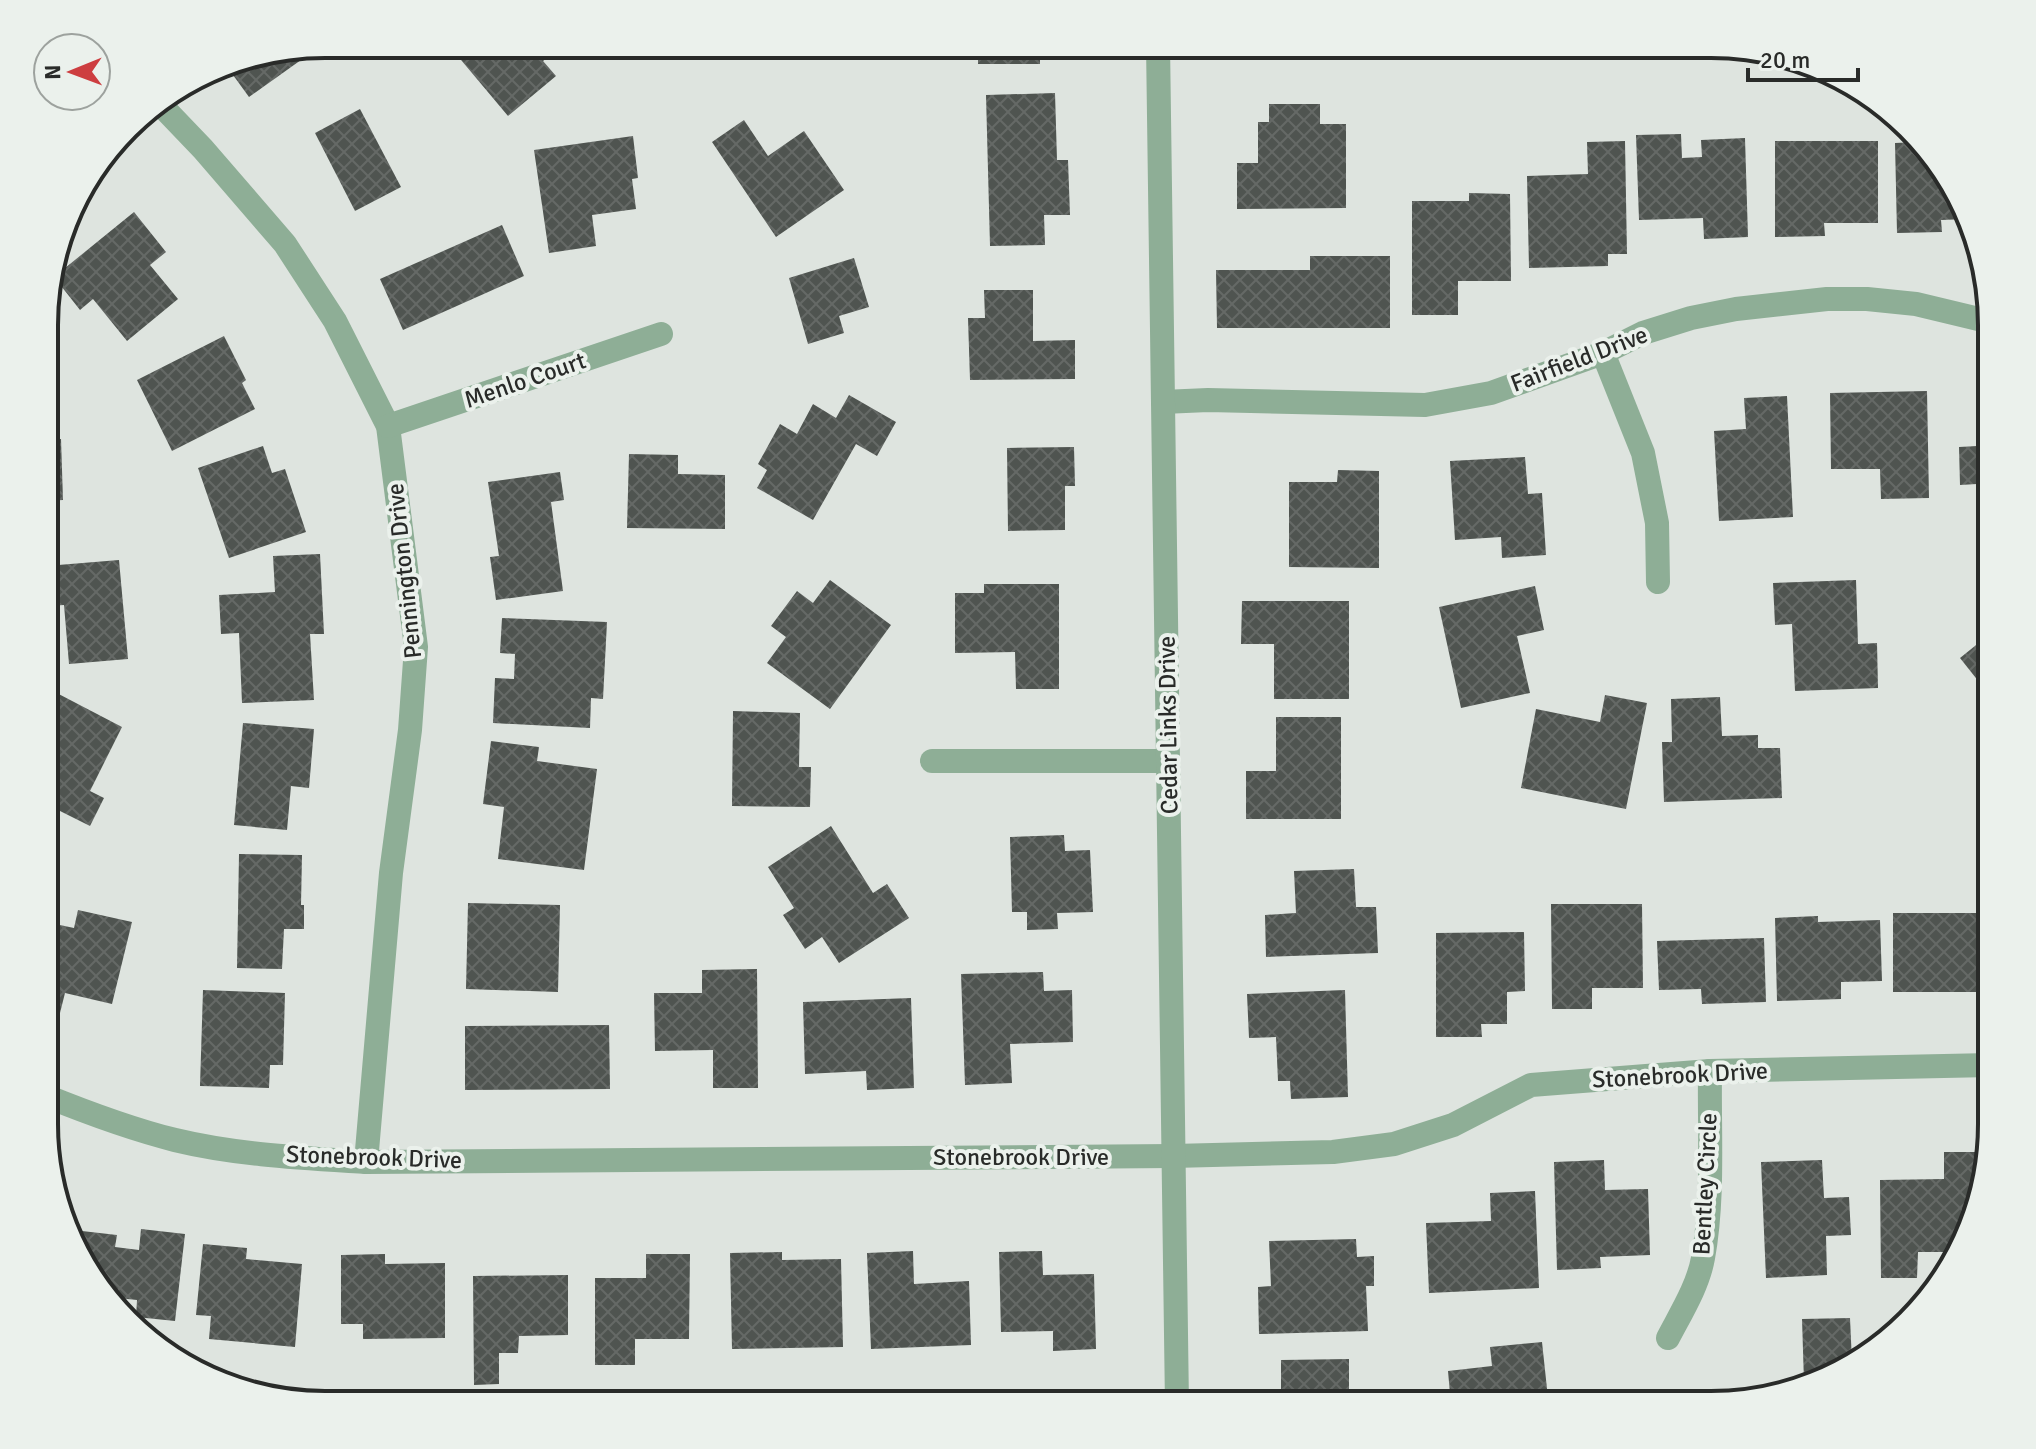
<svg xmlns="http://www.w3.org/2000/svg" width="2036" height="1449" font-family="Signika,sans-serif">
<defs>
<pattern id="building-cross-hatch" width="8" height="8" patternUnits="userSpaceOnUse" patternTransform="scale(2)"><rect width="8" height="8" fill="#4f5450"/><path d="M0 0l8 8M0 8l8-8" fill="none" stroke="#656966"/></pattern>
</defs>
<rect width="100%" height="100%" fill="#dee4df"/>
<g fill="url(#building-cross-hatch)">
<polygon points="468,44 564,44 543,61 556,76 508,116 456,54"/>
<rect x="978" y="44" width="62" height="20"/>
<polygon points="322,45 249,97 225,64"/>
<polygon points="1055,93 1057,160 1068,160 1070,215 1044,215 1045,245 990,246 986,95"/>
<polygon points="1269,104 1320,104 1320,124 1346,124 1346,208 1237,209 1237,163 1258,163 1258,122 1269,122"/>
<polygon points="360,109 401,187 355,211 315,133"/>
<polygon points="744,120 768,156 804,131 844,190 776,237 712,142"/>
<polygon points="1681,134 1682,158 1702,157 1701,140 1745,138 1748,237 1704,239 1703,218 1639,220 1636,135"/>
<polygon points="633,136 638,178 632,179 636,209 592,215 596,246 549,253 534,150"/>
<polygon points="1625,141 1627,254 1608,254 1608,266 1529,268 1527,176 1588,174 1587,142"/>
<polygon points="1775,141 1878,141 1878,223 1824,223 1825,236 1775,237"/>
<polygon points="1916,142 1963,200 1968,219 1941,220 1942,232 1897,233 1895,143"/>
<polygon points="92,176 98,185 74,199"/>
<polygon points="1469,193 1510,194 1511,281 1458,281 1458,315 1412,315 1412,201 1469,201"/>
<polygon points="134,212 166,252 150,265 178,299 127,341 93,299 80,310 54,277"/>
<polygon points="502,225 524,276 403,330 380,279"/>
<polygon points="1310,256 1390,256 1390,328 1217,328 1216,270 1310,270"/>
<polygon points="854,258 869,307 839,316 844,333 808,344 789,278"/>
<polygon points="984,290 1033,290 1033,341 1075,340 1075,379 970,380 968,318 985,318"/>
<polygon points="224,336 246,380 242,383 255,409 172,451 137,380"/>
<polygon points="1927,391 1929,498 1881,499 1880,469 1831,469 1830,393"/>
<polygon points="849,395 896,422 877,456 856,444 813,520 757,488 767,470 758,464 780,424 797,434 813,404 836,418"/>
<polygon points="1787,396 1793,517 1719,521 1714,431 1746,429 1744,398"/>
<polygon points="1977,423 1991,423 1991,528 1978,528 1977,484 1960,485 1959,447 1977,446"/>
<polygon points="61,439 63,500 46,501 46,440"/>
<polygon points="263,446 272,473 285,469 306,532 229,558 198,468"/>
<polygon points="1074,447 1075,486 1065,486 1065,530 1008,531 1007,448"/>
<polygon points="629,454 678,455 678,474 725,475 725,529 627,528"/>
<polygon points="1525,457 1528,494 1542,493 1546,555 1502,558 1501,537 1455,540 1450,461"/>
<polygon points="1338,470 1379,471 1379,568 1289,567 1289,482 1337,482"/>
<polygon points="560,472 564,500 551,502 563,591 496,600 490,557 499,556 488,482"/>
<polygon points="320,554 324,634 310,634 314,700 242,703 239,633 221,634 219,595 275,592 273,556"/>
<polygon points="119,560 128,659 69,664 64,605 49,606 46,566"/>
<polygon points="830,580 891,625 830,709 767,663 786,637 771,626 797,591 813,603"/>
<polygon points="1856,580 1858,644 1877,643 1878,688 1795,691 1792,624 1775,625 1773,583"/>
<polygon points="984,584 1059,584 1059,689 1016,689 1015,652 955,653 955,593 984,593"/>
<polygon points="1535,586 1544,630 1517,636 1530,693 1461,708 1439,607"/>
<polygon points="1242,601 1349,601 1349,699 1274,699 1274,644 1241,644"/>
<polygon points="502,618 607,622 603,699 591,698 590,728 493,723 495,678 514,679 515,654 500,653"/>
<polygon points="1991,633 1991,688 1987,692 1960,658"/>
<polygon points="51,690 122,727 90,791 104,798 90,826 46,804 46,748 52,737 46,734 46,699"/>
<polygon points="1605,695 1647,703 1626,809 1521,788 1536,709 1600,722"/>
<polygon points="1720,697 1722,736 1758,735 1758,748 1780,748 1782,798 1664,802 1662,742 1672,742 1671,699"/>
<polygon points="733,711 800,713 799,767 811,767 810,807 732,806"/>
<polygon points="1276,717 1341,717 1341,819 1246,819 1246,771 1276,771"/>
<polygon points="243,723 314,729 309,788 291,786 287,830 234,825"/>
<polygon points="491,741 539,747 537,761 597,769 584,870 498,859 504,807 483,804"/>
<polygon points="831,826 873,893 887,884 909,918 839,963 822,937 805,949 783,915 794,908 768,867"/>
<polygon points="1064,835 1065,851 1090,850 1093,912 1057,913 1058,929 1027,930 1027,912 1012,912 1010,837"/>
<polygon points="239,854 302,855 301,905 304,905 304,929 284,929 282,969 237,968"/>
<polygon points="1354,869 1356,907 1376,907 1378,953 1266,957 1265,915 1296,913 1294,871"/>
<polygon points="468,903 560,905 558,992 466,989"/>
<polygon points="1551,904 1642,904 1643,988 1592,988 1592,1009 1552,1009"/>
<polygon points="78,910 132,922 112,1004 65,993 60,1013 46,1010 46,922 74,928"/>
<rect x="1893" y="913" width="98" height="79"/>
<polygon points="1818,916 1818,922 1880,920 1882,981 1841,982 1841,999 1777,1001 1775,918"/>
<polygon points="1524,932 1525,991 1507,992 1507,1024 1481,1024 1482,1037 1436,1037 1436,933"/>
<polygon points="1764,938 1766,1002 1702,1004 1701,989 1659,990 1657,941"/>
<polygon points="757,969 758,1088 713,1088 713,1050 655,1051 654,993 702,993 702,970"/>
<polygon points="1043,972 1044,991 1072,990 1073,1042 1010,1044 1012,1083 965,1085 961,974"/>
<polygon points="203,990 285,993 283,1065 270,1065 269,1088 200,1086"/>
<polygon points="1345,990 1348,1097 1291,1099 1290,1081 1278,1081 1276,1037 1249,1038 1247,994"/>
<polygon points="911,998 914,1088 867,1090 866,1071 805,1074 803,1002"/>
<polygon points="609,1025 610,1089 465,1090 465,1026"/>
<polygon points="1944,1152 1986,1152 1986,1170 1977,1215 1957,1252 1918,1252 1917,1278 1881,1278 1880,1180 1944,1179"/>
<polygon points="1604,1160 1605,1190 1648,1189 1650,1255 1600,1257 1601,1268 1557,1270 1554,1162"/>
<polygon points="1822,1160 1824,1198 1849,1197 1851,1235 1826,1236 1827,1275 1766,1278 1761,1162"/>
<polygon points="1535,1191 1539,1288 1429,1293 1426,1223 1491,1221 1490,1193"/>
<polygon points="141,1229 185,1234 175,1321 136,1317 137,1300 118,1298 117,1306 81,1264 79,1258 82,1231 117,1235 115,1247 139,1250"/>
<polygon points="1356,1239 1357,1257 1374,1256 1374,1286 1366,1286 1368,1331 1259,1334 1258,1287 1271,1286 1269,1241"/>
<polygon points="203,1244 247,1248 246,1259 302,1264 295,1347 209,1339 211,1316 196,1315"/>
<polygon points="913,1251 914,1284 969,1281 971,1345 871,1349 867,1253"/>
<polygon points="1042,1251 1043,1275 1094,1274 1096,1349 1053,1351 1053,1331 1001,1332 999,1252"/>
<polygon points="782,1252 782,1260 841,1259 843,1347 732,1349 730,1253"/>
<polygon points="385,1254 385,1264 445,1263 445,1338 363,1339 363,1324 341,1324 341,1255"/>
<polygon points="646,1254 690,1254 689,1339 635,1339 635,1365 595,1365 595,1278 646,1278"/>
<polygon points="568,1275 568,1335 519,1336 518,1353 499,1353 499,1384 474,1385 473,1276"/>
<polygon points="1850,1318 1852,1362 1836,1376 1804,1383 1802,1319"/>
<polygon points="1542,1342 1548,1398 1504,1403 1504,1405 1451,1405 1448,1371 1492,1366 1490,1347"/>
<polygon points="1349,1359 1349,1405 1281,1405 1281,1360"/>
</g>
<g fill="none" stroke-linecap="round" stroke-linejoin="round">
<g stroke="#8eae96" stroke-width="24">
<polyline points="158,102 203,149 285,244 335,321 388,426 416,647 410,730 391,873 366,1162"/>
<polyline points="1603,353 1643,453 1657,523 1658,582"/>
<polyline points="1163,402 1208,400 1425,405 1491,393 1603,353 1643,333 1691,318 1736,309 1827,299 1867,299 1916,304 1991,322"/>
<polyline points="388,426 661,334"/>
<polyline points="932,761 1168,761"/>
<path d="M46,1096C88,1113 131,1129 175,1140C237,1155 303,1158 366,1162L1173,1156L1333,1152L1394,1144L1453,1125L1531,1085L1710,1071L1991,1065"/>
<path d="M1668,1338C1681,1313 1698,1286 1703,1258C1714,1198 1709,1132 1710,1071"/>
</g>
<polyline stroke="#8eae96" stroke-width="24" points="1158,44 1177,1405"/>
</g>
<g text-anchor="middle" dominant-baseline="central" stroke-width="8" stroke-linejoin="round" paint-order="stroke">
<g font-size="24" fill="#292b29" stroke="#ebf1ec">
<text transform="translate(1579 359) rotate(-21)">Fairfield Drive</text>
<text transform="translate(525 380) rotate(-19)">Menlo Court</text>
<text transform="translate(404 571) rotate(-96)">Pennington Drive</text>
<text transform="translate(1168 725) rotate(-91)">Cedar Links Drive</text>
<text transform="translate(1680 1075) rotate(-3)">Stonebrook Drive</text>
<text transform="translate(374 1157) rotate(2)">Stonebrook Drive</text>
<text x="1021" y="1157">Stonebrook Drive</text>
<text transform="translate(1705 1184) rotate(-87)">Bentley Circle</text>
</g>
</g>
<path d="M0 0H2036V1449H0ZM325 58H1711A267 267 0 0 1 1978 325V1124A267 267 0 0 1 1711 1391H325A267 267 0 0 1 58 1124V325A267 267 0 0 1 325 58Z" fill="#ebf1ec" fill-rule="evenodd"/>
<path fill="none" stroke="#292b29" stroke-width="4" d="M325 58H1711A267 267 0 0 1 1978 325V1124A267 267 0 0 1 1711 1391H325A267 267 0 0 1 58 1124V325A267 267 0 0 1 325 58Z"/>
<g transform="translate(72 72) rotate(269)"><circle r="38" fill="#ebf1ec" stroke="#9da29e" stroke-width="2"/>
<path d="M0-6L14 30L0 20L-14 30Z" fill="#cd3e40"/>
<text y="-12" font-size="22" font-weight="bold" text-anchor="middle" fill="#292b29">N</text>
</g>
<path d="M1748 68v12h110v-12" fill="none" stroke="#292b29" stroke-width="4"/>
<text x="1760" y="68" font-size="24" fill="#292b29" stroke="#ebf1ec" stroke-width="6" paint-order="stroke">20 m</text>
</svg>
